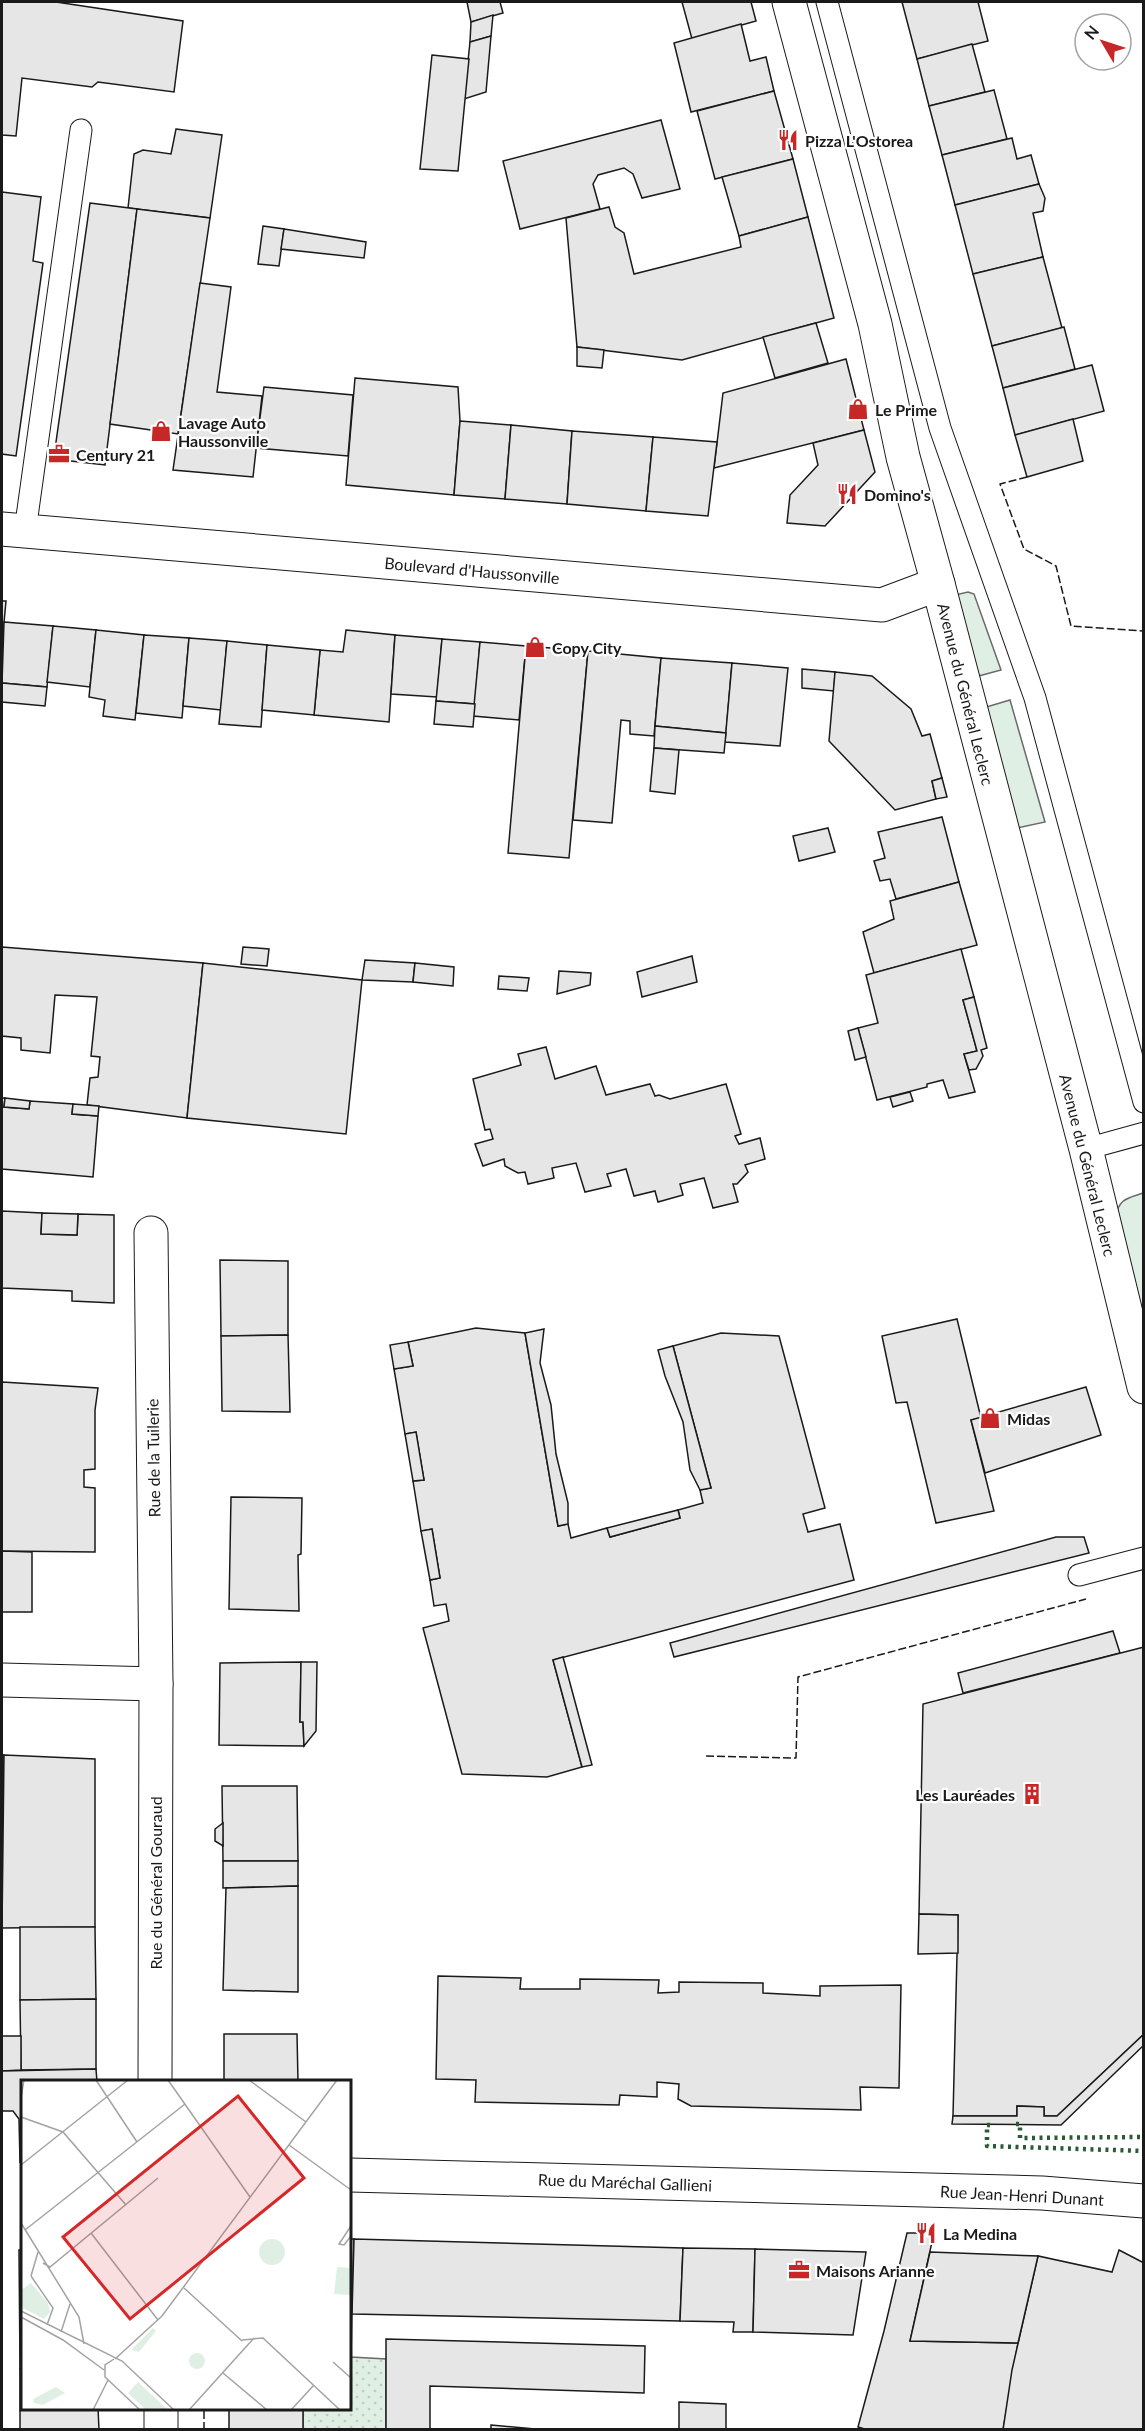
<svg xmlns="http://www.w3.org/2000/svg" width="1145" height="2431" font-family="Lato,sans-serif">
<defs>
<pattern id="garden-dots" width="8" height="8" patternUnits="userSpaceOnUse" patternTransform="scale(1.5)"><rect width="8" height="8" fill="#e0efe3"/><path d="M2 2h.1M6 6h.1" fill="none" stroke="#c0ccc2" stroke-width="1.8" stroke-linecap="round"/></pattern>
</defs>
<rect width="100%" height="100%" fill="#fff"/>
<g fill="#e0efe3" stroke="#6a6a6a" stroke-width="1.5">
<polygon points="968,592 974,594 1001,670 975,677 955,595"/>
<polygon points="1010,700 1045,822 1012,829 983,708"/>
<path d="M1143,1193L1144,1196L1143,1327L1115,1217C1120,1198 1126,1199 1143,1193Z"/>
</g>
<polygon fill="url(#garden-dots)" stroke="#6a6a6a" stroke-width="1.5" points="350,2314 352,2314 351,2357 386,2359 386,2429 303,2429 303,2409 350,2408"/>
<g fill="#e6e6e6" stroke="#1a1a1a" stroke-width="1.5">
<polygon points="2,2 56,2 183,21 174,92 98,82 92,87 22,78 16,136 2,135"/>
<polygon points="467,2 500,2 503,13 471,22"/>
<polygon points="682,2 751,2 756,21 692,39"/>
<polygon points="902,2 978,2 988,41 917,59"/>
<polygon points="493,15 491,36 470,42 471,22"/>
<polygon points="741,24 750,61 766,57 774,91 691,112 674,43"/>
<polygon points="491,36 486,92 464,99 470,42"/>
<polygon points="972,44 985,92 929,106 917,59"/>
<polygon points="432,55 469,59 458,171 420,169"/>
<polygon points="994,90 1007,139 942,155 929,106"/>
<polygon points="774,91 793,159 715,179 697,111"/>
<polygon points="661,120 680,189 642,198 633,174 624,168 598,175 593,184 600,209 520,229 503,161"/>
<polygon points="176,129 222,135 210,218 128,208 134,154 143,150 171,154"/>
<polygon points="1012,138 1017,159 1031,155 1039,184 955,205 942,155"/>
<polygon points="793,159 808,217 739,236 722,177"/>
<polygon points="1039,184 1045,198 1043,211 1033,213 1043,257 973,274 955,205"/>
<polygon points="2,192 41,197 33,261 43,263 16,456 2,454"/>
<polygon points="90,203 137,209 105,465 62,460 55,449"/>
<polygon points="609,207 615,227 624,233 634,274 741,247 739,236 808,217 834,318 682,360 577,347 566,218"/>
<polygon points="137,209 210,218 178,434 110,424"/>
<polygon points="263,226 284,229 279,266 258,264"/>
<polygon points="284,229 366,242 364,258 281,249"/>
<polygon points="1043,257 1062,328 992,346 973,274"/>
<polygon points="200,283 231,287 217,392 262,396 253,477 173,470"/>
<polygon points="816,323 828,363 775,378 763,337"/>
<polygon points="1064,327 1075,369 1003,388 992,346"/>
<polygon points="577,347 604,350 602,368 577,366"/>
<polygon points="846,359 864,430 714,468 723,393"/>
<polygon points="1092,365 1104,411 1015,435 1003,388"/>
<polygon points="355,378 458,387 460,421 454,495 346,485"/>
<polygon points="264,387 353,395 348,456 256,448"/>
<polygon points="1073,419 1083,461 1027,477 1015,435"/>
<polygon points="460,421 511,425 505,499 454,495"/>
<polygon points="511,425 572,431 567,504 505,499"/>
<polygon points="864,430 875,472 825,526 787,523 790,495 818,465 813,443"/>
<polygon points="572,431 653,437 646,511 567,504"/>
<polygon points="653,437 717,442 708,516 646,511"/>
<polygon points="2,601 6,601 2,644"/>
<polygon points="4,622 53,626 47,687 2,683"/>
<polygon points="53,626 96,630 90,687 47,682"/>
<polygon points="96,630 144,635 135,720 103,716 105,700 89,697"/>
<polygon points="346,630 395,635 389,722 314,715 320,650 343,652"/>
<polygon points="144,635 189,638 182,718 136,713"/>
<polygon points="395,635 442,639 437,697 391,694"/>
<polygon points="189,638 227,641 221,710 183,706"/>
<polygon points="442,639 480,642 475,704 436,701"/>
<polygon points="227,641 267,645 261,727 219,724"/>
<polygon points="480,642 526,646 519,720 473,716"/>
<polygon points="267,645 320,650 314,715 262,710"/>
<polygon points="526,646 588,651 569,858 508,853"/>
<polygon points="588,651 661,658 654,736 630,734 630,721 621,720 612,823 573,820"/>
<polygon points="661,658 732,663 726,733 655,726"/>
<polygon points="732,663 788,668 780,746 725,742"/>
<polygon points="802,669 835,672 834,691 802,688"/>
<polygon points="835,672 872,676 911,709 922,736 930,734 942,778 932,781 936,799 895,810 829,741"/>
<polygon points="2,683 47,687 45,706 2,702"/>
<polygon points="436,701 475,704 473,727 434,724"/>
<polygon points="655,726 726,733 724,753 654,748"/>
<polygon points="654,748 679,750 675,794 650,791"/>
<polygon points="942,778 947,797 936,799 932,781"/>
<polygon points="942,817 959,882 896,899 890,879 880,881 874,861 885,858 878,832"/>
<polygon points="828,828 835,852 799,861 793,836"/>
<polygon points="959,882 977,945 874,973 863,932 894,919 890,901"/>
<polygon points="2,947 203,963 187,1118 87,1105 90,1078 98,1077 100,1057 91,1056 97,997 55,995 50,1053 21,1050 21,1038 2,1036"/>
<polygon points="243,947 269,949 267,966 241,964"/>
<polygon points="961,949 974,997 963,1000 977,1051 964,1054 975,1092 949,1098 943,1080 927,1084 927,1087 877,1100 858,1028 878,1023 866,975"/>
<polygon points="692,956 697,982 642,997 637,972"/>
<polygon points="365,960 415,963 413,982 362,980"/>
<polygon points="203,963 362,980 346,1134 187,1118"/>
<polygon points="415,963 454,967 453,986 413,982"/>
<polygon points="559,971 591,973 590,985 557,994"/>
<polygon points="499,976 529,978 527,991 498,989"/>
<polygon points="974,997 987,1048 981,1050 983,1056 976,1069 969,1070 964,1054 977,1051 963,1000"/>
<polygon points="858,1028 866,1057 855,1060 848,1031"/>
<polygon points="546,1047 555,1079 596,1066 606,1095 650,1084 655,1096 659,1095 670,1099 726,1084 741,1134 735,1136 739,1144 760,1138 765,1159 745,1165 748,1172 737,1184 733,1184 738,1202 713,1208 704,1178 680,1184 683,1195 658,1202 655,1191 634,1196 626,1169 607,1174 611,1186 585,1192 576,1163 552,1168 554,1178 528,1184 525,1172 518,1173 505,1166 504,1159 483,1166 475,1144 493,1139 490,1129 485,1130 473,1079 521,1065 518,1054"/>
<polygon points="910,1092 913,1101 893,1107 890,1097"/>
<polygon points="2,1098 5,1098 4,1107 29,1109 30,1101 73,1104 72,1114 98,1116 93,1177 2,1169"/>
<polygon points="5,1098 30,1101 29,1109 4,1107"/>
<polygon points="73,1104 99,1106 98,1116 72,1114"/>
<polygon points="2,1211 42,1213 41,1234 77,1235 78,1214 114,1215 114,1303 72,1301 72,1291 2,1288"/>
<polygon points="42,1213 78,1214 77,1235 41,1234"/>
<polygon points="220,1260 288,1261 288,1335 221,1336"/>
<polygon points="957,1319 981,1418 971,1420 994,1511 936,1523 907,1402 896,1403 882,1336"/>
<polygon points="476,1328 525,1333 558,1526 568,1524 571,1538 607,1528 610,1537 680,1518 678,1510 703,1503 700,1490 711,1488 673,1346 721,1333 779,1336 825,1508 803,1514 808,1532 840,1524 854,1580 553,1660 582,1767 547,1777 462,1774 423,1628 449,1621 446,1604 434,1606 430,1580 440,1578 432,1529 421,1531 413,1481 424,1480 416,1432 405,1434 394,1369 413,1366 408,1342"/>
<polygon points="544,1329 540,1363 551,1405 556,1454 568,1503 568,1524 558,1526 525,1333"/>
<polygon points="288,1335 290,1412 222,1411 221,1336"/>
<polygon points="408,1342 413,1366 394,1369 390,1345"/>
<polygon points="673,1346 711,1488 700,1490 690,1470 683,1422 665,1376 658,1350"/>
<polygon points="2,1382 98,1388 95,1410 95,1469 84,1470 84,1487 95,1488 95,1552 2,1551"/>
<polygon points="1086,1387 1101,1435 985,1473 971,1420"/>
<polygon points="416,1432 424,1480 413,1481 405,1434"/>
<polygon points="231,1497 302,1498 301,1554 298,1555 299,1611 229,1609"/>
<polygon points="678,1510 680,1518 610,1537 607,1528"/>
<polygon points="432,1529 440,1578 430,1580 421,1531"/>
<polygon points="1056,1537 1084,1537 1089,1553 674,1657 670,1643"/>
<polygon points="2,1551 32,1552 32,1612 2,1612"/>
<polygon points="1113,1631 1120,1653 963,1693 958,1673"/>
<polygon points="1144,1647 1144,2034 1057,2116 1044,2116 1044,2107 1017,2106 1017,2116 953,2116 958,1915 919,1914 923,1704"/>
<polygon points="563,1657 592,1765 582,1767 553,1660"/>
<polygon points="301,1662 300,1722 303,1722 304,1746 219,1745 220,1663"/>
<polygon points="301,1662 317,1662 316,1731 304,1746 303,1722 300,1722"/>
<polygon points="2,1755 4,1755 2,1841"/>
<polygon points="4,1755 95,1759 95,1927 2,1928"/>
<polygon points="222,1786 297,1786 298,1861 223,1861"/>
<polygon points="223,1823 223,1846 215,1841 215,1829"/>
<polygon points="223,1861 298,1861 298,1886 223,1888"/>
<polygon points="298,1886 298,1992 223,1990 226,1888"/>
<polygon points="919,1914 958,1915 958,1953 918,1954"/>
<polygon points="20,1927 95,1927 96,1999 20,2000"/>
<polygon points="438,1976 521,1978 520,1989 580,1989 580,1979 659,1980 658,1993 679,1992 679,1982 763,1983 763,1993 820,1996 820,1986 901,1985 899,2088 860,2087 861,2110 691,2106 678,2099 679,2084 657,2082 657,2097 620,2095 619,2105 475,2102 476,2080 436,2079"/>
<polygon points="96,1999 96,2069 21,2070 20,2000"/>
<polygon points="224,2034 297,2034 298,2082 224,2082"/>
<polygon points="1144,2034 1144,2045 1061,2125 952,2124 953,2116 1017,2116 1017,2106 1044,2107 1044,2116 1057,2116"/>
<polygon points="2,2036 21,2036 21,2070 2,2071"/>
<polygon points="96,2069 97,2082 22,2082 22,2161 20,2162 19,2119 13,2111 2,2111 2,2071"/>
<polygon points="907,2233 934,2233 910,2341 1018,2343 1003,2430 868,2430 858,2427 884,2331"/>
<polygon points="350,2239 354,2239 352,2314 350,2314"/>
<polygon points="354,2239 683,2248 680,2321 352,2314"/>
<polygon points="683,2248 755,2249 753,2332 733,2332 734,2322 680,2321"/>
<polygon points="755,2249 866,2252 853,2335 753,2332"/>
<polygon points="19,2250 22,2250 22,2369 20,2369"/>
<polygon points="1119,2250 1144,2263 1144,2430 1003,2430 1012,2370 1038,2256 1112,2272"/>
<polygon points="930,2252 1038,2256 1018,2343 910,2341"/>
<polygon points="386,2339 645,2346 644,2393 430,2386 430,2430 386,2430"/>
<polygon points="20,2369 22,2369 22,2408 98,2408 99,2430 20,2430"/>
<polygon points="679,2402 726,2404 726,2430 679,2430"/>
<rect x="229" y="2408" width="74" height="22"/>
<polygon points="491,2425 546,2430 491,2430"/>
</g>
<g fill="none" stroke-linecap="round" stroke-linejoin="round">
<defs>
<g id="lane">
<polyline points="827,2 940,428 1035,698 1144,1102"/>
<polyline points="25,531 81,130"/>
<polyline points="1086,1149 1144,1133"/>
<polyline points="1079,1575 1144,1558"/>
</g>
<g id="street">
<polyline points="151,1233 156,1684 155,2082"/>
<polyline points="2,1680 156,1684"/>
<polyline points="350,2175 1042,2193 1144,2201"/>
<polyline points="161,2408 161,2430"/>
</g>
<g id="secondary">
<polyline points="789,2 875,324 903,457 938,584 1086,1149 1144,1387"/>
<polyline points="2,529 882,605 938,584"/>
</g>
</defs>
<use href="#lane" stroke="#1a1a1a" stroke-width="23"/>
<use href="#street" stroke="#1a1a1a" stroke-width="35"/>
<use href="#secondary" stroke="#1a1a1a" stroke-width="35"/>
<use href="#lane" stroke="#fff" stroke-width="21"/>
<use href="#street" stroke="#fff" stroke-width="33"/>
<use href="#secondary" stroke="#fff" stroke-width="33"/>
<g stroke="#2b5a34" stroke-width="4.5" stroke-dasharray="3 4.5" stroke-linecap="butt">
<polyline points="1016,2124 1020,2124 1020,2138 1144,2137"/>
<polyline points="990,2125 987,2125 987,2146 1144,2151"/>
</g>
<g stroke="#1a1a1a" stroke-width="1.5" stroke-dasharray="8 3" stroke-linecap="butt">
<polyline points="1027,477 1000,484 1024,549 1056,566 1071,626 1144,631"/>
<polyline points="706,1756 796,1758 798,1677 1086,1599"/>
<polyline points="204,2430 204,2408"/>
</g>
</g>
<defs>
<symbol id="restaurant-bare" viewBox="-9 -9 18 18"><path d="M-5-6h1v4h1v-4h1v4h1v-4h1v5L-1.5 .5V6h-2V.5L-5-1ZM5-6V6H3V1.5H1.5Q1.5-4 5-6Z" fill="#c62828" stroke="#fff" stroke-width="2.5" paint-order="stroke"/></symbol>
<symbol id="shop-bare" viewBox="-9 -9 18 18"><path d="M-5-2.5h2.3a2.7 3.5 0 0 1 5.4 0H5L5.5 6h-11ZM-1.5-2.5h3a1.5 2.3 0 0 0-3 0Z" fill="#c62828" stroke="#fff" stroke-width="2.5" paint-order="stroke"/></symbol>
<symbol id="office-bare" viewBox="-9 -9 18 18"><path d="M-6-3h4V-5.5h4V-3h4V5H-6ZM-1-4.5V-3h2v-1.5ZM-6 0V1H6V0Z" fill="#c62828" stroke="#fff" stroke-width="2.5" paint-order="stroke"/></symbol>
<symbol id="building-bare" viewBox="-9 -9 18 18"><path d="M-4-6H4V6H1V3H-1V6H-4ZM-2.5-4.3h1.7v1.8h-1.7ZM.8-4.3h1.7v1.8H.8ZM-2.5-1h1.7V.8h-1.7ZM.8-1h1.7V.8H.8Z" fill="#c62828" stroke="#fff" stroke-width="2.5" paint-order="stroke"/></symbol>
</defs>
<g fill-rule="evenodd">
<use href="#restaurant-bare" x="773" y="125" width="30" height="30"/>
<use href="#shop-bare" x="843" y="394" width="30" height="30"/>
<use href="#shop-bare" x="146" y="416" width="30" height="30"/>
<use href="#office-bare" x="44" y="439" width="30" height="30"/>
<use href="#restaurant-bare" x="832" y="479" width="30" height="30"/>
<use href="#shop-bare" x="520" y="632" width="30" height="30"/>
<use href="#shop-bare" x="975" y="1403" width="30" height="30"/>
<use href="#building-bare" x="1017" y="1779" width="30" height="30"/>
<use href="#restaurant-bare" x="911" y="2218" width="30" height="30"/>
<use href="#office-bare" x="784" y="2255" width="30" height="30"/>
</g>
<g text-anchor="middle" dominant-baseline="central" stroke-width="4.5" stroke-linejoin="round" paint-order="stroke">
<g font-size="16" font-weight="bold" fill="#1a1a1a" stroke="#fff" text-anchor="start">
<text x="805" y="140">Pizza L'Ostorea</text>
<text x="875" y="409">Le Prime</text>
<text x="178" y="422">Lavage Auto<tspan x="178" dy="18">Haussonville</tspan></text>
<text x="76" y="454">Century 21</text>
<text x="864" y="494">Domino's</text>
<text x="552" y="647">Copy City</text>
<text x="1007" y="1418">Midas</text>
<text x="1015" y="1794" text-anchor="end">Les Lauréades</text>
<text x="943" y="2233">La Medina</text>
<text x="816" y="2270">Maisons Arianne</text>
</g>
<g font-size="16" fill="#1a1a1a" stroke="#fff">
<text transform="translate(472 570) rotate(5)">Boulevard d'Haussonville</text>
<text transform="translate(966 694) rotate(76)">Avenue du Général Leclerc</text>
<text transform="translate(1088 1165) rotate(76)">Avenue du Général Leclerc</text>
<text transform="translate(153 1458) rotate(-91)">Rue de la Tuilerie</text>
<text transform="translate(155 1883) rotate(-90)">Rue du Général Gouraud</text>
<text transform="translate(625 2182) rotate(2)">Rue du Maréchal Gallieni</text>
<text transform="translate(1022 2195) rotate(3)">Rue Jean-Henri Dunant</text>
</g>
</g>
<g transform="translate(21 2080)">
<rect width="330" height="330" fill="#fff"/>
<path d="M238 172a13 13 0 1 1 26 0a13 13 0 1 1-26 0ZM316,187L330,188V215L313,214ZM10,203L27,223L29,232L23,239L0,227V210ZM132,248L135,251L118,272L110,270ZM117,302L147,330H125L107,313ZM35,307L44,313L22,325L13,323L12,319Z" fill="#e0efe3"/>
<path d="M168 281a8 8 0 1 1 16 0a8 8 0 1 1-16 0Z" fill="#e0efe3"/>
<path fill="none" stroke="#a3a3a3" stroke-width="1.5" d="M75,0L116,62M147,0L229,117M228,0L285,42M0,18L3,0M0,37L42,52L105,125M268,65L330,110M0,85L107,0M0,143L58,237L63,264M330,146L318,164L323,165L330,156M4,150L164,24M70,153L137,240M22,183L29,187L137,98M10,196L32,228L26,245M10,196L17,172M163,208L221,261M0,231L101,281L153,330M0,237L42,260L83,290M40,252L49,224M221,260L242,258L319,330M93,279L84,285V297L119,330M94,279L141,236L316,0M312,282L330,298M202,293L246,330M72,330L87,300M168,330L233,258M270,330L293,305"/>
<path fill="#d62828" fill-opacity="0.15" stroke="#d62828" stroke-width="3" d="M217,16L283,98L109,239L42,157Z"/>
<rect width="330" height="330" fill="none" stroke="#1a1a1a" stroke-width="3"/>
</g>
<rect width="1145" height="2431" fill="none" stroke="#1a1a1a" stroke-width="6"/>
<g transform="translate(1103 42) rotate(309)"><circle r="28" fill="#ffffff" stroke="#a3a3a3" stroke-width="1.5"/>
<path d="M0-4.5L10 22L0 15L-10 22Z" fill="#c62828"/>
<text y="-9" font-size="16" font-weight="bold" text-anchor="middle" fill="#1a1a1a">N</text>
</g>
</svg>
